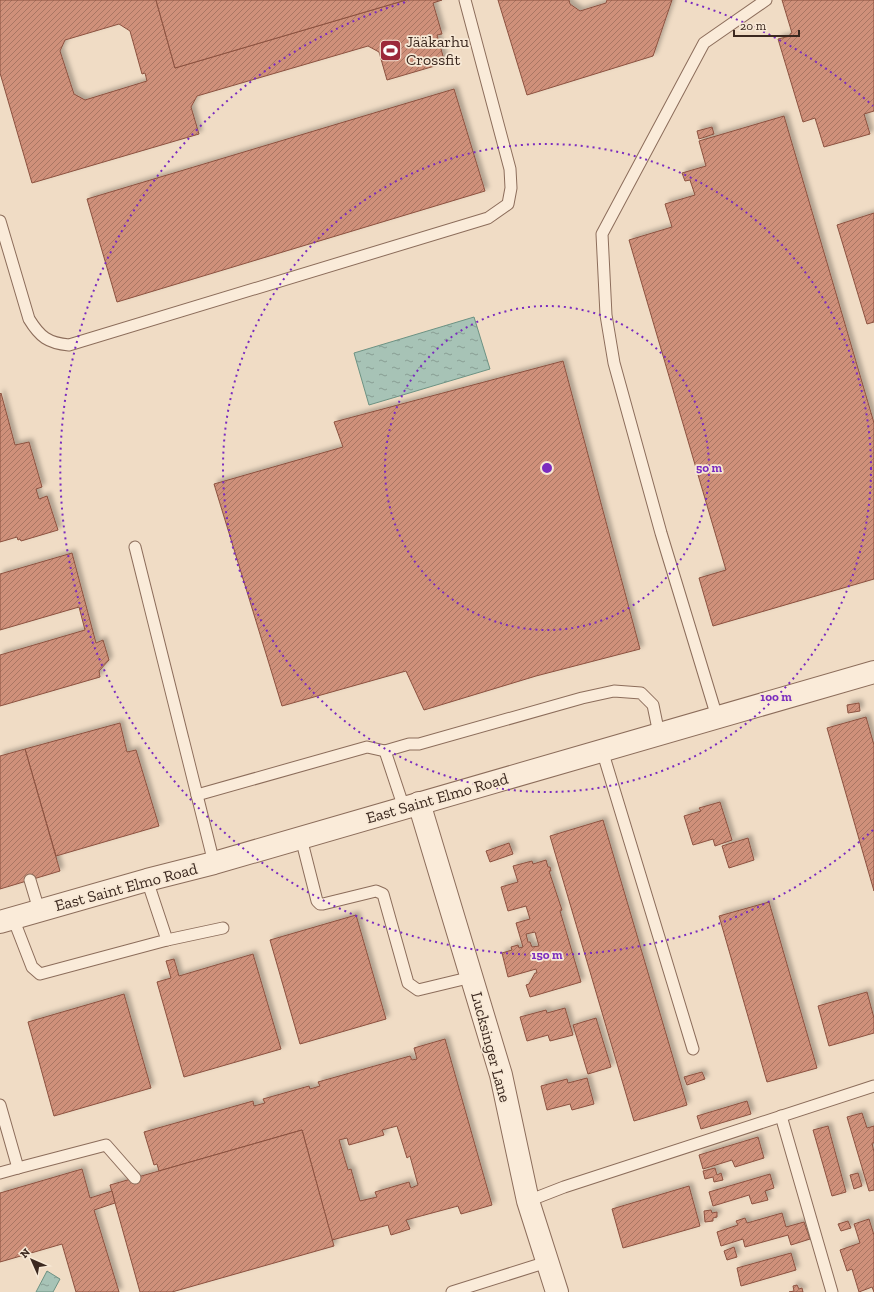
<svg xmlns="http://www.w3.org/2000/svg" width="874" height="1292" font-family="'Zilla Slab',serif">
<defs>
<pattern id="water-ripples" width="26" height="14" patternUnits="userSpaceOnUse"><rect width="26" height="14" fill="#a7c3b6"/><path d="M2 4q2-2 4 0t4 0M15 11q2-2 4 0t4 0" fill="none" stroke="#899e93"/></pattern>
<pattern id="building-hatch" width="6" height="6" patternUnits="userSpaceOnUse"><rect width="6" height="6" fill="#cf907a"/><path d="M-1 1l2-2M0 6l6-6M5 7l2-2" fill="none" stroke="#a97663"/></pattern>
<filter id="shadow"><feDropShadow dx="3.5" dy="-3.5" stdDeviation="2" flood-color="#0004"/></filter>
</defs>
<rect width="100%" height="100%" fill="#f0dcc5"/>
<g fill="url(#water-ripples)" stroke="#6d9283">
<polygon points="474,317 490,369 369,405 354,353"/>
<polygon points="47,1271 60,1279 53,1292 36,1292"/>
</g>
<g fill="url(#building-hatch)" stroke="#8c5240" fill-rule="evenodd" filter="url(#shadow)">
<path d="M0,0H156L175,68L406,0H442L433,3L442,34L437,35L445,63L387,80L379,52L368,46L197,96L191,107L199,134L32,183L0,73ZM119,24L130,31L142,74L145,73L147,81L85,100L74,94L60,51L65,40Z"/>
<polygon points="156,0 406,0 175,68"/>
<polygon points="498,0 569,0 570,4 580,11 606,3 607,0 672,0 653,56 527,95"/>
<polygon points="782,0 874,0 874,111 864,114 870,134 824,147 815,118 803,122 778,39 790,36 790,34 792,33"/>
<polygon points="454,89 485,191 117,302 87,199"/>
<polygon points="784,116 874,423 874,579 713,626 699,578 726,570 629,240 672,227 665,204 695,195 690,180 685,181 682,173 706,166 699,141"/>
<polygon points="712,127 714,134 699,139 697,131"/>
<polygon points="874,213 874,322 867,324 837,225"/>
<polygon points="563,361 640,649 536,676 424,710 406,671 282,706 214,484 343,447 334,422"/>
<polygon points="1,393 15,445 29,442 42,487 36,489 39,499 47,496 58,530 21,541 20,539 18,540 17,537 0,542 0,394"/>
<polygon points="72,553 96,643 103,640 109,660 99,671 100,677 0,706 0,655 85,630 79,607 0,630 0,574"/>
<polygon points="859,703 860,711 848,713 847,705"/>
<polygon points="866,717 874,745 874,891 827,728"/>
<polygon points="120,723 127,752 136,750 159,826 56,856 25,749"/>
<polygon points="25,749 60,871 0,889 0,756"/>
<polygon points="720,802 732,840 715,846 713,839 693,845 684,816 701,811 699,808"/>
<polygon points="603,820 687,1105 634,1121 550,836"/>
<polygon points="748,838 754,860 729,868 722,846"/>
<polygon points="509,843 513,854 490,862 486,851"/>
<path d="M546,860L548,867H550L551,871H549L562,910L560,911L581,982L530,997L526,985L529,984L535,973H537L536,969L508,977L502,953L512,950L511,947L518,945L519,948L523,947L516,923L530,919L526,906L508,911L501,887L518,882L513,866L532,861L533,864ZM535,932L539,946L532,947L530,942H528L526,934Z"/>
<polygon points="769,902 817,1068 767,1082 719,916"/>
<polygon points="356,915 386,1019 300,1044 270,940"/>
<polygon points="253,954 281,1049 184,1077 157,982 171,978 166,961 174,959 179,976"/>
<polygon points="867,992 874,1018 874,1033 829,1046 818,1006"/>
<polygon points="124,994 151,1088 54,1116 28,1022"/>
<polygon points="565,1008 573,1035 550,1041 548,1035 527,1041 520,1017 546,1010 547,1013"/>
<polygon points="596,1018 611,1067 588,1074 573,1025"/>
<path d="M445,1039L492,1205L461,1214L458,1206L406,1220L410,1229L391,1235L388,1225L332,1240L302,1130L159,1171L157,1164L154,1165L144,1132L253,1101L254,1106L265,1103L263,1099L309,1086L310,1089L320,1086L318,1082L410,1056L412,1060L417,1059L414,1048ZM397,1126L407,1158L410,1156L418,1185L411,1188L409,1182L375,1192L377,1197L360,1201L351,1169L348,1170L339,1140L347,1138L349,1145L384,1135L382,1130Z"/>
<polygon points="702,1072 705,1079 687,1085 684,1077"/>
<polygon points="587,1078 594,1104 572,1110 570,1104 547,1110 541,1086 567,1079 568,1083"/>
<polygon points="747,1101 751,1114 701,1129 697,1116"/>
<polygon points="862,1113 867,1128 874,1126 874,1143 872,1143 874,1152 874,1190 869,1191 847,1117"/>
<polygon points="828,1126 846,1192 832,1196 813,1130"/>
<polygon points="302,1130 334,1246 172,1292 140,1292 110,1185"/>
<polygon points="758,1137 764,1158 735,1167 732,1160 703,1169 699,1155"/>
<polygon points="715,1168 717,1175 721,1173 723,1180 714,1182 713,1177 705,1179 703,1171"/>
<polygon points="82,1169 90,1198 112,1191 115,1203 94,1210 119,1292 76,1292 62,1244 0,1262 0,1193"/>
<polygon points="858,1173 862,1186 854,1189 850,1175"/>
<polygon points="770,1174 774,1188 765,1191 768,1200 752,1204 749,1195 713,1206 709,1192"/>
<polygon points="689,1186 700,1226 623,1248 612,1209"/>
<polygon points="711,1210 712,1213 717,1212 717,1217 713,1218 713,1221 705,1222 704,1211"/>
<polygon points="782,1213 786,1227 804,1222 810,1239 791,1245 788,1235 745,1247 743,1239 721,1246 717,1232 738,1225 736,1221 745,1218 747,1223"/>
<polygon points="869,1219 874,1235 874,1292 872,1287 859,1292 852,1269 847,1271 840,1250 860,1243 854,1224"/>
<polygon points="848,1221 851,1228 841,1231 838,1224"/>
<polygon points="734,1247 737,1257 727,1260 724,1251"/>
<polygon points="791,1253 796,1270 741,1286 737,1268"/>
<polygon points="797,1285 799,1289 802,1288 803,1292 789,1292 794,1291 793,1286"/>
</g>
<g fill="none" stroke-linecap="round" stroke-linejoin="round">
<defs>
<g id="lane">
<path d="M0,221L29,319C40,337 48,343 69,345L488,218L508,204L511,188L510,169L465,0"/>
<polyline points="135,547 214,863"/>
<polyline points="717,717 661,533 614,363 606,315 602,234 704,43 766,0"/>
<polyline points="602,750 693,1049"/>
<polyline points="385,751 404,808"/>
<polyline points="197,795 367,747 385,751 409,744 419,744 582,698 614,691 641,693 653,705 659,734"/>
<polyline points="301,838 317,901 320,904 323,904 376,891 383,894 408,983 418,990 472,977"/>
<polyline points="30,880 39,910"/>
<polyline points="13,918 32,967 40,974 167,940 147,880"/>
<polyline points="167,940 223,928"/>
<polyline points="0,1105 18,1168 0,1173"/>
<polyline points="781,1116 832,1292"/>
<polyline points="18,1168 106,1145 135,1178"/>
<polyline points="528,1201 564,1187 874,1086"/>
<polyline points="452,1292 547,1262"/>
</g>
<g id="street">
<polyline points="419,803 501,1075 528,1201 557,1292"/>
<polyline points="0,922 147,880 214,863 874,672"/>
</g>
</defs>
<use href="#lane" stroke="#8c6d5b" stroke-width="13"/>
<use href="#street" stroke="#8c6d5b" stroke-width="24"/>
<use href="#lane" stroke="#faebd9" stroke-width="11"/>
<use href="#street" stroke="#faebd9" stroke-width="22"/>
</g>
<g fill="none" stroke="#7b2cbf" stroke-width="2" stroke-dasharray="2 4">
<circle cx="547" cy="468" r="162"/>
<circle cx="547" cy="468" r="324"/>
<path d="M873 830A487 487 0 1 1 409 1M685 1A487 487 0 0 1 873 106"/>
</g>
<defs>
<symbol id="stadium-square" viewBox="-11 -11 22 22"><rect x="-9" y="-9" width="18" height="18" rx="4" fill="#9c293b" stroke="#f7e8d5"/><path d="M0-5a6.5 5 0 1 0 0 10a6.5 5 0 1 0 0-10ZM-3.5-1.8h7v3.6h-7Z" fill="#fff"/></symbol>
</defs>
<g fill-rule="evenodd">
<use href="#stadium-square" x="378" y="38" width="25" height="25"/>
</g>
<g text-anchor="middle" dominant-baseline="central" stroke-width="3.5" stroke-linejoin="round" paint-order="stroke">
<g font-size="16" fill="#3b281f" stroke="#f7e8d5" text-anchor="start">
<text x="406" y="41">Jääkarhu<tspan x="406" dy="18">Crossfit</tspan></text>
</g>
<g font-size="16" fill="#3b281f" stroke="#f7e8d5">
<text transform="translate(437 798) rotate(-16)">East Saint Elmo Road</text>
<text transform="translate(126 887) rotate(-15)">East Saint Elmo Road</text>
<text transform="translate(491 1047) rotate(75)">Lucksinger Lane</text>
</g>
</g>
<circle cx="547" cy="468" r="6" fill="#7b2cbf" stroke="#f7e8d5" stroke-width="2"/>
<g font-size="12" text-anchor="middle" font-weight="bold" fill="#7b2cbf" stroke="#f7e8d5" stroke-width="3.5" stroke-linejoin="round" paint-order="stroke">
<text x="709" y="472">50 m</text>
<text x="776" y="701">100 m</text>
<text x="547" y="959">150 m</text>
</g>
<g transform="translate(32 1260) rotate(315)" stroke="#f7e8d5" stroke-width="3" paint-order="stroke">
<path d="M0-3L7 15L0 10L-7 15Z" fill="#3b281f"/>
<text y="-6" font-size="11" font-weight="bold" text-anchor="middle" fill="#3b281f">N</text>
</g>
<path d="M734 30v6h65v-6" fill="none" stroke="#3b281f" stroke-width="2"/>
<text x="740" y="30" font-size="12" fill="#3b281f" stroke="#f7e8d5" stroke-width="3" paint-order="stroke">20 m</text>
</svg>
